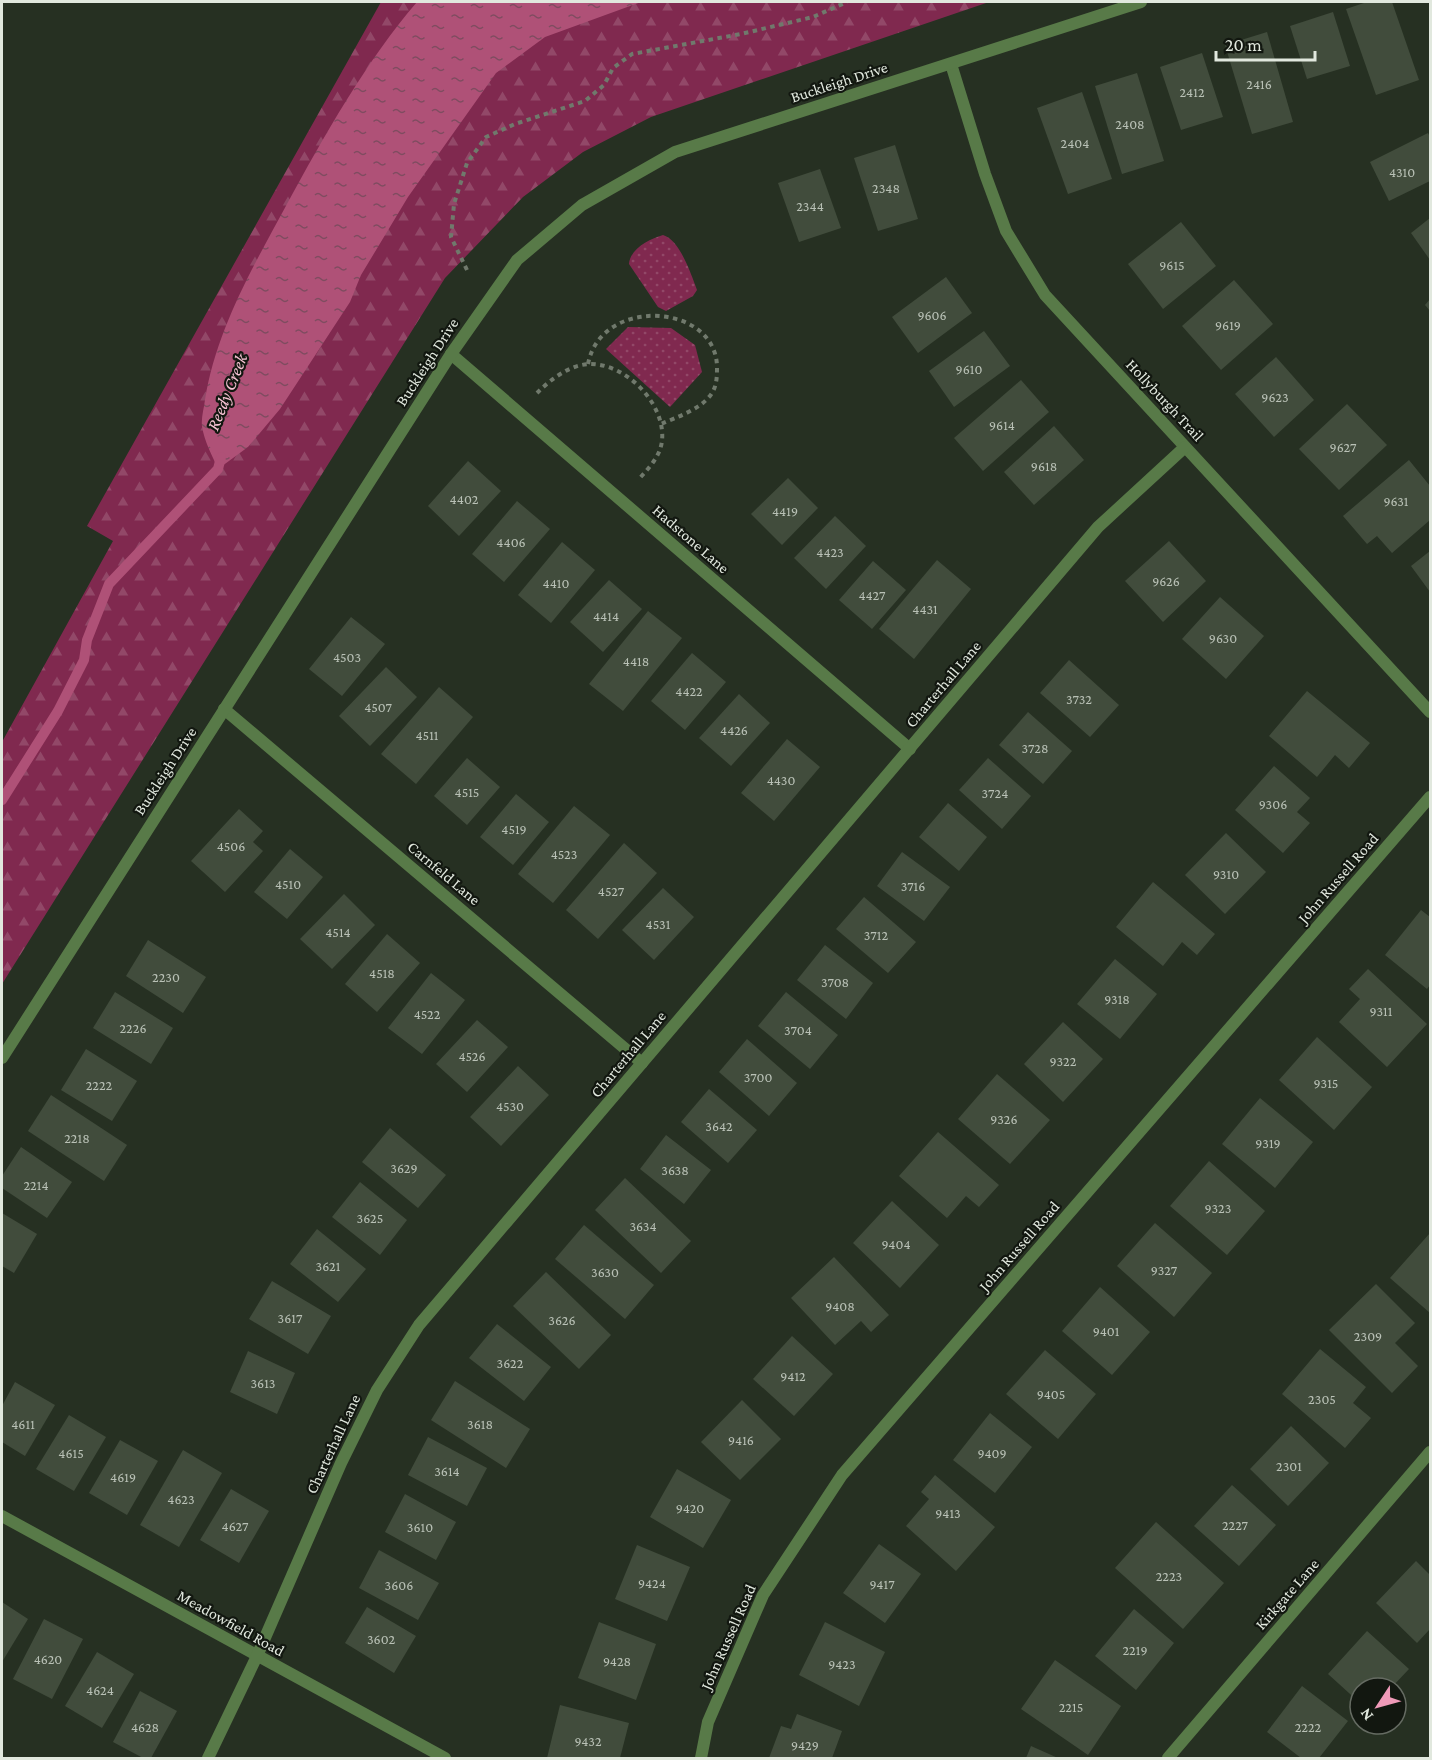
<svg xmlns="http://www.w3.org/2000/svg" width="1432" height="1760" font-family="'Crimson Pro',serif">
<defs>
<pattern id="forest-firs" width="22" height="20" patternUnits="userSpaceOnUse" patternTransform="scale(1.5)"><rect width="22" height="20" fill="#80294f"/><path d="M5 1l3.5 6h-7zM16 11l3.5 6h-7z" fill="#924868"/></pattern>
<pattern id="park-dots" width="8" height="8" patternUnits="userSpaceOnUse" patternTransform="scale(1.5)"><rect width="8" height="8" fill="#80294f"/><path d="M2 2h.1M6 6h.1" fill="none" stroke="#924868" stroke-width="1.8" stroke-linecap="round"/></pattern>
<pattern id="water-ripples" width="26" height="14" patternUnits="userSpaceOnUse" patternTransform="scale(1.5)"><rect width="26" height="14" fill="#af5177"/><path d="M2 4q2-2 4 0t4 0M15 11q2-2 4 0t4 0" fill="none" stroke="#7f4c60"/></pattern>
</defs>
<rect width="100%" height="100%" fill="#263022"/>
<polygon fill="url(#forest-firs)" points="381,2 989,2 651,117 583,152 523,197 445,278 2,984 2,742 113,541 87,526"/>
<g fill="url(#park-dots)">
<path d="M663,235C680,240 691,274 697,290L693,296L666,311L658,307L629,264C630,249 649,239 663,235Z"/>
<polygon points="628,327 671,328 695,345 702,372 670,407 606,349"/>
</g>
<path fill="url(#water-ripples)" d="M417,2H641L545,37L496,73L408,197L361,275L350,302L280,409L248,447L218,469C212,455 204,441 202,426C201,418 204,408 205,400C216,330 254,265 287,204C324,136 367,60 417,2Z"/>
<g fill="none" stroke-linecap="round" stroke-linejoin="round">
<polyline stroke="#af5177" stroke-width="10" points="2,800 58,711 84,660 87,640 109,584 218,469 221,457"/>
</g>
<g fill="#414c3c">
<polygon points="1367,2 1392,2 1419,80 1376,95 1346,9"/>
<polygon points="1333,12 1350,66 1307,79 1290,26"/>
<polygon points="1267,32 1293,122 1252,134 1225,45"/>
<polygon points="1202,53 1223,117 1181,130 1160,67"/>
<polygon points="1137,73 1164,161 1122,174 1095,86"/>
<polygon points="1082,92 1112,179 1068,194 1037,108"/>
<polygon points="1428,133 1430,137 1430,181 1389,201 1370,162"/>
<polygon points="895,145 918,219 878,231 854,158"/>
<polygon points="820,169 841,228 799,242 778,183"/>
<polygon points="1430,218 1430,260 1411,233"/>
<polygon points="1181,222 1216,266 1163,309 1128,264"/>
<polygon points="946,277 972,313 918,353 892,317"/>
<polygon points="1234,280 1273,324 1221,370 1182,326"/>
<polygon points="1430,299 1430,311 1425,305"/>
<polygon points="984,331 1010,366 954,407 929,371"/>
<polygon points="1276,357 1314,400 1274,437 1235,394"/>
<polygon points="1021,380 1049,412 983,471 954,438"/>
<polygon points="1347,404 1387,445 1339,490 1299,449"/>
<polygon points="1054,426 1084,460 1034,505 1004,472"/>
<polygon points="1409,460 1430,486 1430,520 1392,553 1377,536 1367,544 1343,516"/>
<polygon points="468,461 501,491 459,536 428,506"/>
<polygon points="788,478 818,508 782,545 751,514"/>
<polygon points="517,501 550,529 504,582 472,554"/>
<polygon points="835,516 866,546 826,589 794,558"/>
<polygon points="1169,541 1206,581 1163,622 1125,581"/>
<polygon points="562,542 595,570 551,623 518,595"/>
<polygon points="1430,551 1430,592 1411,566"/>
<polygon points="937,560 971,589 914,659 879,629"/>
<polygon points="873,561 906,590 872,629 839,600"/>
<polygon points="609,580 642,609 603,652 570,622"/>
<polygon points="1220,597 1264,636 1226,679 1182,639"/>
<polygon points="648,611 682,638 623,711 589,684"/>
<polygon points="351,617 385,644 342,696 309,669"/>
<polygon points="692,653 726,682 685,730 651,701"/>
<polygon points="1069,660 1119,705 1090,737 1040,693"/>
<polygon points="386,667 417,697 370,746 339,716"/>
<polygon points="439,687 473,717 416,784 381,754"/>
<polygon points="1307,691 1370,743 1349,768 1335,755 1317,777 1269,736"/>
<polygon points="739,694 770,723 731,766 699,738"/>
<polygon points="1028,712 1072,751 1043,784 999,745"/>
<polygon points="787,739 820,767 774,821 741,793"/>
<polygon points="467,758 500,787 467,825 434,796"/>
<polygon points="988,758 1031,796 1002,829 959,790"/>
<polygon points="1274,766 1310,798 1297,812 1310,823 1283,853 1235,810"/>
<polygon points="516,794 549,822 513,865 480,837"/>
<polygon points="948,803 987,837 959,871 919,837"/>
<polygon points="574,806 610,835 553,903 518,874"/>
<polygon points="239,809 263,831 253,842 263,851 225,892 191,861"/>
<polygon points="1226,833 1266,872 1225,914 1185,875"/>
<polygon points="624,843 657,873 598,939 566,910"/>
<polygon points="290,849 323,877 287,919 254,892"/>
<polygon points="902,852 950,887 924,921 877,886"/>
<polygon points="1153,882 1215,934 1197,955 1182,942 1163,966 1116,927"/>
<polygon points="663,888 694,917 654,960 622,930"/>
<polygon points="344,894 375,925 332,969 300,939"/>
<polygon points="864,897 916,942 888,973 836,929"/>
<polygon points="1421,910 1430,917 1430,985 1427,989 1385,955"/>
<polygon points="387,934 420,963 377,1012 345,984"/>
<polygon points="148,940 206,977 183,1013 126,976"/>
<polygon points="825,945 873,983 846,1019 797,980"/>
<polygon points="1115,959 1157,994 1120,1039 1077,1004"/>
<polygon points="1368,969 1427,1024 1387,1067 1339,1022 1360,999 1349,989"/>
<polygon points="431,973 465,1000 422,1054 388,1028"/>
<polygon points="115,992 173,1028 151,1064 93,1028"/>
<polygon points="786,992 838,1035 810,1069 758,1026"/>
<polygon points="477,1020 508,1047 467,1092 436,1064"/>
<polygon points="1063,1022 1103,1059 1063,1102 1024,1064"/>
<polygon points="1317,1037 1372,1087 1334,1130 1279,1080"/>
<polygon points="747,1039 797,1083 769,1116 719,1072"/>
<polygon points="86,1049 137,1081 112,1121 61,1090"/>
<polygon points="518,1066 549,1095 501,1146 470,1117"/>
<polygon points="997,1074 1050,1120 1010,1164 958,1119"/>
<polygon points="709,1089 757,1130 728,1163 681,1122"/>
<polygon points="51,1095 127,1145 104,1181 28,1131"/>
<polygon points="1260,1098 1313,1142 1275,1188 1222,1144"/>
<polygon points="390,1128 446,1175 418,1208 362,1162"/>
<polygon points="938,1132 999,1185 979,1207 966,1196 947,1218 899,1176"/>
<polygon points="666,1135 711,1170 684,1204 640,1169"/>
<polygon points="21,1147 72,1182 47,1218 2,1188 2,1176"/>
<polygon points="1209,1161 1265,1211 1227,1255 1170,1206"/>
<polygon points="625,1178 691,1241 661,1273 595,1210"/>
<polygon points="360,1182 407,1220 380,1255 332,1217"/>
<polygon points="892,1201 939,1245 900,1288 853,1243"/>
<polygon points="2,1213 37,1234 14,1273 2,1266"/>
<polygon points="1155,1223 1212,1273 1174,1317 1117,1266"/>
<polygon points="584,1225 654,1285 625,1319 555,1259"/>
<polygon points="317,1229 366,1269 338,1302 290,1264"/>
<polygon points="1430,1233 1430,1313 1390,1278"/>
<polygon points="834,1257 889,1315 871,1332 861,1321 835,1345 791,1298"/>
<polygon points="546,1272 611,1335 579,1369 513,1306"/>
<polygon points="272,1281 331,1316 308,1354 249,1319"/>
<polygon points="1376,1284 1415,1323 1395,1343 1418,1366 1392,1393 1329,1330"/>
<polygon points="1100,1287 1150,1332 1112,1375 1062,1331"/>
<polygon points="497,1324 551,1367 524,1401 469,1358"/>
<polygon points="792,1336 833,1374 794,1416 753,1379"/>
<polygon points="1320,1349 1366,1387 1353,1403 1371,1418 1345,1448 1282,1394"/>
<polygon points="1045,1350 1096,1394 1058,1439 1006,1394"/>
<polygon points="248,1351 295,1373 277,1414 230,1392"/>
<polygon points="455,1381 530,1429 506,1468 431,1420"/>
<polygon points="15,1382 55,1405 25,1456 2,1442 2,1406"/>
<polygon points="742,1400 781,1439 740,1480 701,1442"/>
<polygon points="990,1413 1032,1447 995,1493 953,1460"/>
<polygon points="69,1415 106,1437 74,1491 36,1469"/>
<polygon points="1291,1426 1329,1463 1288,1506 1250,1469"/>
<polygon points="428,1437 487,1468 467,1506 408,1475"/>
<polygon points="120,1440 158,1461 127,1515 89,1493"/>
<polygon points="183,1450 222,1473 179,1547 140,1525"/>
<polygon points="677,1469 731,1500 703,1548 650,1517"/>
<polygon points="935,1475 995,1527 956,1571 906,1526 929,1499 921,1492"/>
<polygon points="1232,1485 1276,1525 1239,1566 1194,1526"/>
<polygon points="231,1489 269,1511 239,1563 200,1540"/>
<polygon points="405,1494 456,1522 436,1560 385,1532"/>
<polygon points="1156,1522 1224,1583 1183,1629 1115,1568"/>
<polygon points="879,1544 921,1574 885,1623 843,1593"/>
<polygon points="637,1545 690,1567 667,1621 615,1599"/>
<polygon points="379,1550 439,1583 418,1620 359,1588"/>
<polygon points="1416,1561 1430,1575 1430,1629 1417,1643 1376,1603"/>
<polygon points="2,1602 28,1619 2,1662"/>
<polygon points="367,1607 416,1636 394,1673 345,1643"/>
<polygon points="1134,1609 1174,1643 1136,1690 1095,1656"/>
<polygon points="44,1619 83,1639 52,1699 13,1679"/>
<polygon points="599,1622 656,1644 636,1700 578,1678"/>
<polygon points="825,1622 885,1652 859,1706 799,1675"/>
<polygon points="1367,1631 1409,1669 1391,1688 1360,1688 1360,1703 1328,1674"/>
<polygon points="97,1652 134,1674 102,1728 65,1706"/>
<polygon points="1055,1660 1121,1706 1088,1755 1021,1709"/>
<polygon points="1302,1686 1348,1721 1319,1758 1301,1758 1267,1732"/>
<polygon points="140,1691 177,1711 151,1758 143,1758 113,1742"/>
<polygon points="560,1705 629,1723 620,1758 547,1758"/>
<polygon points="797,1714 842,1731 832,1758 769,1758 781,1726 791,1729"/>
<polygon points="1031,1746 1058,1758 1026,1758"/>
</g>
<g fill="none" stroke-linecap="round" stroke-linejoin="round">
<g stroke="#70796c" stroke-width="4" stroke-dasharray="4.5 4.5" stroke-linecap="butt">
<polyline points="467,270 451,237 454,204 467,163 486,137 515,124 585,101 604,85 613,68 632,54 741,34 813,17 847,2"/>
<path d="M588,364C601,296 715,303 717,366C717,376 717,385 712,393C702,409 677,417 661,424"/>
<path d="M537,393C550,380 569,365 589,364C626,363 666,404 662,441C660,457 648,469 638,480"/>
</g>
<g stroke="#587a48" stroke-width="12">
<polyline points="951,64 985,174 1006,231 1045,295 1430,712"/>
<polyline points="451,354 910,749"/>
<polyline points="224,709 642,1063"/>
<polyline points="2,1058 451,354 517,260 582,205 675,152 1141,2"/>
<polyline points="2,1516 445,1758"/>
<polyline points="208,1758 257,1656 341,1463 377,1390 419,1325 1098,527 1185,447"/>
<polyline points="701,1758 708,1722 763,1595 842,1475 1430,797"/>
<polyline points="1168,1758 1430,1452"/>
</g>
</g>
<g text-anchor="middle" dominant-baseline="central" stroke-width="4.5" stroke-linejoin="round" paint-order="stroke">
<g font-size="14" fill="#b9c1b6">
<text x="1259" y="84">2416</text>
<text x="1192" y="92">2412</text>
<text x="1130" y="124">2408</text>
<text x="1075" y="143">2404</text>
<text x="1402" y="172">4310</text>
<text x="886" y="188">2348</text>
<text x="810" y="206">2344</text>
<text x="1172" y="265">9615</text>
<text x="932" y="315">9606</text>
<text x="1228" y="325">9619</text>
<text x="969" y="369">9610</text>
<text x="1275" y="397">9623</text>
<text x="1002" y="425">9614</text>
<text x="1343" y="447">9627</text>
<text x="1044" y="466">9618</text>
<text x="464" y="499">4402</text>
<text x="1396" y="501">9631</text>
<text x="785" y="511">4419</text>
<text x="511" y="542">4406</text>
<text x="830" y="552">4423</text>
<text x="1166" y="581">9626</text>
<text x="556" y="583">4410</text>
<text x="872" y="595">4427</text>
<text x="925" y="609">4431</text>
<text x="606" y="616">4414</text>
<text x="1223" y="638">9630</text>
<text x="347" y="657">4503</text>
<text x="636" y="661">4418</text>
<text x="689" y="691">4422</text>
<text x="1079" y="699">3732</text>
<text x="378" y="707">4507</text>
<text x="734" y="730">4426</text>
<text x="427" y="735">4511</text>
<text x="1035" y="748">3728</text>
<text x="781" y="780">4430</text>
<text x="467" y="792">4515</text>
<text x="995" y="793">3724</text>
<text x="1273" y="804">9306</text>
<text x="514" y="829">4519</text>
<text x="231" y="846">4506</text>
<text x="564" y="854">4523</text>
<text x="1226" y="874">9310</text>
<text x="288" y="884">4510</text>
<text x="913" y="886">3716</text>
<text x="611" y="891">4527</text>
<text x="658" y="924">4531</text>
<text x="338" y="932">4514</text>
<text x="876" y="935">3712</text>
<text x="382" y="973">4518</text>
<text x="166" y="977">2230</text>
<text x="835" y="982">3708</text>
<text x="1117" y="999">9318</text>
<text x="1381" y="1011">9311</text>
<text x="427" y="1014">4522</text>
<text x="133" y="1028">2226</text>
<text x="798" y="1030">3704</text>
<text x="472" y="1056">4526</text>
<text x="1063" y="1061">9322</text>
<text x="758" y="1077">3700</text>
<text x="1326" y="1083">9315</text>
<text x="99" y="1085">2222</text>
<text x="510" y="1106">4530</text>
<text x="1004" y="1119">9326</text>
<text x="719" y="1126">3642</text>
<text x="77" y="1138">2218</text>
<text x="1268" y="1143">9319</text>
<text x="404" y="1168">3629</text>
<text x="675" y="1170">3638</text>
<text x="36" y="1185">2214</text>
<text x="1218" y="1208">9323</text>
<text x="370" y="1218">3625</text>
<text x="643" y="1226">3634</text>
<text x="896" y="1244">9404</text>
<text x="328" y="1266">3621</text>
<text x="1164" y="1270">9327</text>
<text x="605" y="1272">3630</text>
<text x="840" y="1306">9408</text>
<text x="290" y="1318">3617</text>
<text x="562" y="1320">3626</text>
<text x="1106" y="1331">9401</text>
<text x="1368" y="1336">2309</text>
<text x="510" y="1363">3622</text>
<text x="793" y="1376">9412</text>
<text x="263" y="1383">3613</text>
<text x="1051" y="1394">9405</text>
<text x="1322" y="1399">2305</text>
<text x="23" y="1424">4611</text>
<text x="480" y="1424">3618</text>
<text x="741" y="1440">9416</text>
<text x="71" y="1453">4615</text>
<text x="992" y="1453">9409</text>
<text x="1289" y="1466">2301</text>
<text x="447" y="1471">3614</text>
<text x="123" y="1477">4619</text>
<text x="181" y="1499">4623</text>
<text x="690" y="1508">9420</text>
<text x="948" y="1513">9413</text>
<text x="1235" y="1525">2227</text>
<text x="235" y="1526">4627</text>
<text x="420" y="1527">3610</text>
<text x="1169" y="1576">2223</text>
<text x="652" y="1583">9424</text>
<text x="882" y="1584">9417</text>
<text x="399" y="1585">3606</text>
<text x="381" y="1639">3602</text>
<text x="1135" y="1650">2219</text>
<text x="48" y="1659">4620</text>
<text x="617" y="1661">9428</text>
<text x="842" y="1664">9423</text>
<text x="100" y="1690">4624</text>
<text x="1071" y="1707">2215</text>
<text x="145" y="1727">4628</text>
<text x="1308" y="1727">2222</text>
<text x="588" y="1741">9432</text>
<text x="805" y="1745">9429</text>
</g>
<g font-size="16" fill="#e1e8de" stroke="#121710">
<text transform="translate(839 82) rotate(-18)">Buckleigh Drive</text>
<text transform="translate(427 362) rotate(-57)">Buckleigh Drive</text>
<text transform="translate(1165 400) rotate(47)">Hollyburgh Trail</text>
<text transform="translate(691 539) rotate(41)">Hadstone Lane</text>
<text transform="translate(943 684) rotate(-50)">Charterhall Lane</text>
<text transform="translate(165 771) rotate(-57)">Buckleigh Drive</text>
<text transform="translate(444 873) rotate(40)">Carnfeld Lane</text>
<text transform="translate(1338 878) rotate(-49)">John Russell Road</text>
<text transform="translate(628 1054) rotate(-50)">Charterhall Lane</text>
<text transform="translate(1019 1246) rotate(-49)">John Russell Road</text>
<text transform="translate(333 1444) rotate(-65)">Charterhall Lane</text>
<text transform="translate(1287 1594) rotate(-49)">Kirkgate Lane</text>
<text transform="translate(231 1623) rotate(29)">Meadowfield Road</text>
<text transform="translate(728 1637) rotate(-66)">John Russell Road</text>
</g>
<g font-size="18" font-style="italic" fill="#f7c3d4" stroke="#121710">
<text transform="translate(227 392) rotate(-68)">Reedy Creek</text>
</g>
</g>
<rect width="1432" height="1760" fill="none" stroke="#e1e8de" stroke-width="6"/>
<g transform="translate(1378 1706) rotate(234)"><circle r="28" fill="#121710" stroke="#656b62" stroke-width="1.5"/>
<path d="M0-4.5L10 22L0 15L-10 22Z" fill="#ef9ab8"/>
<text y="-9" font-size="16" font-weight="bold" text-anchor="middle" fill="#e1e8de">N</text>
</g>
<path d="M1216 51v9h99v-9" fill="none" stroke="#e1e8de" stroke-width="3"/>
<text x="1225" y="51" font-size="18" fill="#e1e8de" stroke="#121710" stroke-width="4.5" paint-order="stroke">20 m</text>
</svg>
